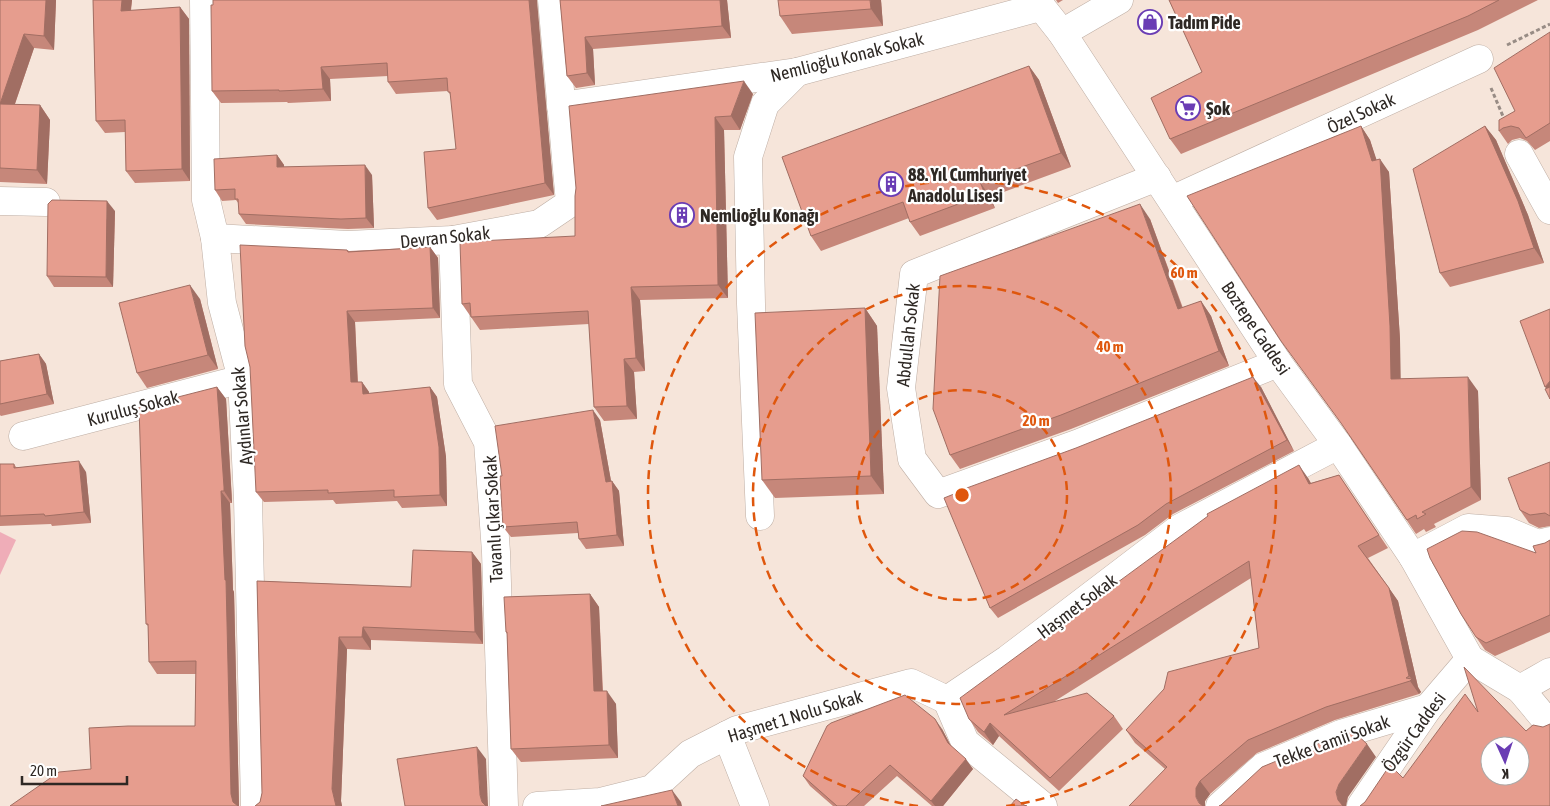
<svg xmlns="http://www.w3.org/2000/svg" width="1550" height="806" font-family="'Asap Condensed',sans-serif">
<rect width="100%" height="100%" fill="#f6e5da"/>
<polygon fill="#efadb8" points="0,532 16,540 0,575"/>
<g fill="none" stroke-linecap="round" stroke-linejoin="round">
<defs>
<g id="minor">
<polyline points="204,0 206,200 215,238 222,303 242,379 248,499 255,806"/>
<polyline points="1062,33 1119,0"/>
<polyline points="561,106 797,72 1040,7"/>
<polyline points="1519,154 1550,210"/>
<polyline points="1157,177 914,274 901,388 912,459 938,494 1077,444 1278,363"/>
<polyline points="1172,200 1479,59"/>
<polyline points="0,201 46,202"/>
<polyline points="215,238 348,245 453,240 539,224 570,203 552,0"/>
<polyline points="453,240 458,384 488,442 496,552 504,806"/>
<polyline points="23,436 242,379"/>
<polyline points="760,516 751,304 748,157 765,104 797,72"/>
<polyline points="1413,557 1468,528 1507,531 1538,544 1550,541"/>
<polyline points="1470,659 1520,689 1550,725"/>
<polyline points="1520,689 1550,672"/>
<polyline points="727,735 755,806"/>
<polyline points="537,806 600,802 652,789 690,754 737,730 911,683 947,700"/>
<polyline points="1043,806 965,742 947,700 1008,659 1180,528 1338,445"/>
<polyline points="1220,806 1263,767 1341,734 1428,708"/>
</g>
<polyline id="tertiary" points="1036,0 1062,33 1278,363 1338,445 1413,557 1470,659 1428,708 1361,806"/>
</defs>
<use href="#minor" stroke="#beaea4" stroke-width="29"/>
<use href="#tertiary" stroke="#beaea4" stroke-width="29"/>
<g stroke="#988c85" stroke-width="3" stroke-dasharray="4 2.5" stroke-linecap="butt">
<polyline points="1507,45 1550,24"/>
<polyline points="1491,88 1505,121"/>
</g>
<use href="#minor" stroke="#fff" stroke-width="28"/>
<use href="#tertiary" stroke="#fff" stroke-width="28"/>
</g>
<g fill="#c6877a">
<polygon points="0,0 56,0 54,50 34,48 15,104 40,105 50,120 47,184 0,182"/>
<polygon points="93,0 132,0 131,11 180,7 189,19 190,181 135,183 126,171 125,132 105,133 96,121"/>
<polygon points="560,0 727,0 731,38 593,49 595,85 576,88 567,76"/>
<polygon points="881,0 883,26 792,34 780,16"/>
<polygon points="1056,0 1063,0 1058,3"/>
<polygon points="1169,0 1538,0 1478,30 1181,154 1170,139 1202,72"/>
<polygon points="536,1 554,195 437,220 428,208 456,149 451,96 448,91 396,94 388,82 388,76 330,79 331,101 288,103 287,102 221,103 212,91 213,5"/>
<polygon points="1550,32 1550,141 1535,150 1527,141 1520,138 1512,140 1508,144 1499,131 1515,111"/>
<polygon points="1029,66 1039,80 1071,167 990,197 995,208 920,236 910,222 909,218 821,251 811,236"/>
<polygon points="753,94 740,130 724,130 728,298 640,300 645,371 634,372 637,419 604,421 594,407 589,324 480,330 462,304 575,236 576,188"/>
<polygon points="1361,126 1370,140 1376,160 1389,172 1400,339 1400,379 1478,391 1481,500 1434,524 1436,527 1426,532 1424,529 1416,534 1346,430"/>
<polygon points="1485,126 1496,140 1528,215 1544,263 1450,287 1440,273"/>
<polygon points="277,155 284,165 284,167 372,175 374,228 348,229 246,224 239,214 239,204 236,200 222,201 215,190"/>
<polygon points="115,211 113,287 54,287 47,276"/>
<polygon points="1150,219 1183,308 1201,301 1211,316 1229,366 1071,429 960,469 950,455"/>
<polygon points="430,247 438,258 440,318 355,322 358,382 362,382 369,392 369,394 430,387 437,397 446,457 447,506 402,508 397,501 336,504 333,500 264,502 256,492 347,250 349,251"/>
<polygon points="200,299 218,369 147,388 137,373"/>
<polygon points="865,308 877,326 884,494 775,498 762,480"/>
<polygon points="39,354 46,364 54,404 1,416 0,415 0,361"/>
<polygon points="217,387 226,399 232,500 232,503 230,503 233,590 234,592 239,806 91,769 195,726 196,674 157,674 149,662 148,626 146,624"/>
<polygon points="1261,387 1294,451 1173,514 1145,535 998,618 990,608"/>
<polygon points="600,420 611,481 612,481 619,491 624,546 586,549 579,539 578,533 511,537 503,527 502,476"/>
<polygon points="1550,462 1550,526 1539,528 1529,523 1520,510"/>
<polygon points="0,464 14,464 16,467 86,472 91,523 52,526 51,524 0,526"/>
<polygon points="1339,475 1388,548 1368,558 1398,601 1418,687 1421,692 1419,694 1335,720 1257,753 1210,794 1205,801 1165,769 1135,743 1126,730 1259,648 1251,578 1055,701 1114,716 1123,729 1059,791 999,736 993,745 978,732 969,719 1308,478 1311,483"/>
<polygon points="1550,540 1550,632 1495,656 1485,650 1476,637 1536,553 1545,543"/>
<polygon points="472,552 481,564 483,644 371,640 371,650 347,649 341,801 342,806 255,806 260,802 262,793 257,581 411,587"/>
<polygon points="590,594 599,607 603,691 616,704 618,758 521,762 511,749 507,634 506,632"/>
<polygon points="942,729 951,746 973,769 943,806 932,806 897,776 864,806 833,806 810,786 803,776"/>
</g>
<g fill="#a16e63">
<polygon points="46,0 56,0 54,50 44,36"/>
<polygon points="122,0 132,0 129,23 121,11"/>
<polygon points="529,0 537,0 554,195 545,183"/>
<polygon points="720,0 727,0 731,38 722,26"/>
<polygon points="870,0 881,0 883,26 871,9"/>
<polygon points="180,7 189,19 190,181 182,169"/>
<polygon points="24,34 34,48 10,118 0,104"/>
<polygon points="585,37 593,49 595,85 587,73"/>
<polygon points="1029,66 1039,80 1071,167 1061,153"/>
<polygon points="321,67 330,79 331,101 323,89"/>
<polygon points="744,81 753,94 740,130 731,116"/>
<polygon points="40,105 50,120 47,184 37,170"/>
<polygon points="715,117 724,130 728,298 718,285"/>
<polygon points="1361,126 1370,140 1381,173 1380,159 1389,172 1400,339 1401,393 1391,379 1372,161"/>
<polygon points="1485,126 1496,140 1528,215 1544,263 1534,248"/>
<polygon points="277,155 284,165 285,177 277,167"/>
<polygon points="365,165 372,175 374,228 366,218"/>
<polygon points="980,182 990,197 995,208 985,194"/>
<polygon points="107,201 115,211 113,287 106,277"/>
<polygon points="1140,204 1150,219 1188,324 1178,309"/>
<polygon points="430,247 438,258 440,318 433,308"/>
<polygon points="190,285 200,299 218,369 208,355"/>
<polygon points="631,287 640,300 645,371 636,358"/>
<polygon points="1201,301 1211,316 1229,366 1219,351"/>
<polygon points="865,308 877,326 884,494 871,476"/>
<polygon points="347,311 355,322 358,393 351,382"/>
<polygon points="39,354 46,364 54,404 47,394"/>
<polygon points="624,359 634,372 637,419 627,406"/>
<polygon points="1253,377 1261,387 1294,451 1287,440"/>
<polygon points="1468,377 1478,391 1481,500 1471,487"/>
<polygon points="1550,381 1550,393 1545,387"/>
<polygon points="362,382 369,392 370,405 363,394"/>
<polygon points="217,387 226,399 232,503 224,491"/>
<polygon points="430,387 437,397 446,457 447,506 440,495"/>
<polygon points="593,410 600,420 613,492 606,482"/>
<polygon points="79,461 86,472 91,523 84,512"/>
<polygon points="1299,465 1308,478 1318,497 1309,484"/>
<polygon points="612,481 619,491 624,546 617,535"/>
<polygon points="221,491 230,503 233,590 234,592 239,806 236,806 233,802 231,794"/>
<polygon points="472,552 481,564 483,644 475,632"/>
<polygon points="1389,588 1398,601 1418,687 1421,692 1419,694 1410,681 1412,679 1409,676"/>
<polygon points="590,594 599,607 603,704 594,691"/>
<polygon points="363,627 371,640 371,650 362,637"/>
<polygon points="339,637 347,649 341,801 342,806 336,806 332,789"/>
<polygon points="607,691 616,704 618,758 609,745"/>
<polygon points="935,719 942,729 955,754 948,743"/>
<polygon points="990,723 999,736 993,745 984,732"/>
<polygon points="1367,744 1376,757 1348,797 1346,806 1342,806 1338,800 1336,792 1339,784"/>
<polygon points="477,747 486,759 488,806 485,806 482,802 480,795"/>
<polygon points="966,759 973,769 943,806 935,806 931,801"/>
<polygon points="1200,781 1210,794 1205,801 1205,806 1201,806 1196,797 1196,788"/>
<polygon points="672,790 681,802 682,806 678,806"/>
</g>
<g fill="#e69d8e" stroke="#a16e63" fill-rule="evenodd">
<polygon points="0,0 46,0 44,36 24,34 0,104 40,105 37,170 0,168"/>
<polygon points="93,0 122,0 121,11 180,7 182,169 126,171 125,120 96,121"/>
<polygon points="213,0 529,0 545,183 428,208 424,152 456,149 450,92 448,92 447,78 388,82 387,63 321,67 323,89 279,91 279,90 212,91 211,5 213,5"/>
<polygon points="560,0 720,0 722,26 585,37 587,73 567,76"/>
<polygon points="778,0 870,0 871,9 780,16"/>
<polygon points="1169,0 1499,0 1468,16 1170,139 1151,98 1202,72"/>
<polygon points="1550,32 1550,123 1526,138 1519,128 1511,126 1503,128 1499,131 1499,120 1515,111 1494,68"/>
<polygon points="1029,66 1061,153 980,182 985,194 910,222 903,202 811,236 782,157"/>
<polygon points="744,81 731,116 715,117 718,285 631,287 636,358 624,359 627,406 594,407 588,311 471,317 470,303 462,304 460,242 575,236 575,196 576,188 569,106"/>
<polygon points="1361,126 1372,161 1380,159 1390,326 1391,379 1468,377 1471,487 1422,512 1426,514 1417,519 1416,515 1407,520 1341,423 1281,341 1187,196"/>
<polygon points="1485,126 1518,201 1534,248 1440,273 1413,169"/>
<polygon points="277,155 277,167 365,165 366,218 341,219 239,214 238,199 235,199 235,189 215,190 214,159"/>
<polygon points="52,200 107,201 106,277 47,276 48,204"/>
<polygon points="1140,204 1178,309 1201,301 1219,351 1061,415 950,455 933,409 940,276"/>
<polygon points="240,245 347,250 348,252 430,247 433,308 347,311 351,382 362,382 363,394 430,387 439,447 440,495 394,497 394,490 328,493 328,490 256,492 250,367 245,346"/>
<polygon points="190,285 208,355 137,373 119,303"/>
<polygon points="865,308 871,476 762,480 755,313"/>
<polygon points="1550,309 1550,381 1545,387 1520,321"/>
<polygon points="39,354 47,394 0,404 0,361"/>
<polygon points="1253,377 1287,440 1166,504 1138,525 990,608 944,498 964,490 964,489 1076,448"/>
<polygon points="217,387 224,487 224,491 221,491 225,580 226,580 231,794 233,802 238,806 10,806 59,772 91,769 89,728 128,726 195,726 196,661 149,662 148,624 146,624 139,407"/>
<polygon points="1550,387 1550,399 1545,389"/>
<polygon points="593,410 606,482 612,481 617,535 579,539 577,522 503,527 500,476 502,476 495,426"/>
<polygon points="79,461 84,512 45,516 44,514 0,516 0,464 14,464 14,468"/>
<polygon points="1550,462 1550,516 1545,513 1530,515 1520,510 1508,478"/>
<polygon points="1299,465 1309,484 1339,475 1379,535 1358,546 1389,588 1409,676 1406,678 1412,679 1410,681 1326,707 1248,740 1200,781 1196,788 1196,797 1199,803 1203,806 1129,806 1167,767 1126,730 1164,689 1168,672 1259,648 1249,561 1004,715 1087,693 1114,716 1050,778 990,723 984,732 969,719 960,698 1208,516 1207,514"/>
<polygon points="1462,531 1477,532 1536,553 1533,546 1545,543 1550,540 1550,615 1486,643 1476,637 1461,614 1430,558 1427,549"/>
<polygon points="413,550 472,552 475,632 363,627 362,637 339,637 332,789 336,806 255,806 260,802 262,793 257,581 411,587"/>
<polygon points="590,594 594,691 607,691 609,745 511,749 507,632 506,632 504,597"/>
<path d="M1464,667L1526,731L1533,725L1543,727L1550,724V806H1360L1365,802L1390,765L1403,778L1465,694L1478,712ZM1490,746H1520V776H1490Z"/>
<polygon points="905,695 935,719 948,743 966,759 931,801 890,765 846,806 837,806 803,776 827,726 831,723"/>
<polygon points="1353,731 1367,744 1339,784 1336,792 1338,800 1343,806 1219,806 1221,805 1262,767 1337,736"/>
<polygon points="477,747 480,795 482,802 486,806 405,806 397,759"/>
<polygon points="672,790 678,806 601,806"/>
<polygon points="1016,799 1024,805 1027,806 1010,806"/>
</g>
<g fill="none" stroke="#df570d" stroke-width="2.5" stroke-dasharray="9 6">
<circle cx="962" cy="495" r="105"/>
<circle cx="962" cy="495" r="209"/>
<path d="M918 806A314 314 0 1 1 1006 806"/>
</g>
<defs>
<symbol id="shop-ring" viewBox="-11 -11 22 22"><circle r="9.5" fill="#fff" stroke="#6a3db4" stroke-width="1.5"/><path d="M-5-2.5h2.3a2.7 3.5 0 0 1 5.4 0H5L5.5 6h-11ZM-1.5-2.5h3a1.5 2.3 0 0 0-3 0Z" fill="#6a3db4"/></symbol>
<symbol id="supermarket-ring" viewBox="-11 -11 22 22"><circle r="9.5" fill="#fff" stroke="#6a3db4" stroke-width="1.5"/><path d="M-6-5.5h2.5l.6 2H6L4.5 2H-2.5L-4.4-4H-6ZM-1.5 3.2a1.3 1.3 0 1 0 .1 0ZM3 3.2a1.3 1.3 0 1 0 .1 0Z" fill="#6a3db4"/></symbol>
<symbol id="building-ring" viewBox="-11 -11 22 22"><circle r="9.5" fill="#fff" stroke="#6a3db4" stroke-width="1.5"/><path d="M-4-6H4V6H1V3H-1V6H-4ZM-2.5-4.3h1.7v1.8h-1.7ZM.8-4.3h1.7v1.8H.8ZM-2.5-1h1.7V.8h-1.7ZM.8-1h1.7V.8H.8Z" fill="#6a3db4"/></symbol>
</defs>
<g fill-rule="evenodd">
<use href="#shop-ring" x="1136" y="8" width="28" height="28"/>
<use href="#supermarket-ring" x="1174" y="94" width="28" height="28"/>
<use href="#building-ring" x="877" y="170" width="28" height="28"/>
<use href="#building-ring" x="668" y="201" width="28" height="28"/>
</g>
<g text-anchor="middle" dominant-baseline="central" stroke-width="4.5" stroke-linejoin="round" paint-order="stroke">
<g font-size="18" font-weight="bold" fill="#2e2824" stroke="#fff" text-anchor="start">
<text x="1168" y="22">Tadım Pide</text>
<text x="1206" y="108">Şok</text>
<text x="908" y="174">88. Yıl Cumhuriyet<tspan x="908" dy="21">Anadolu Lisesi</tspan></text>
<text x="700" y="215">Nemlioğlu Konağı</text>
</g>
<g font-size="18" fill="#2e2824" stroke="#fff">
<text transform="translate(847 57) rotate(-14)">Nemlioğlu Konak Sokak</text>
<text transform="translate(1361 113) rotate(-25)">Özel Sokak</text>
<text transform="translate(445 237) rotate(-6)">Devran Sokak</text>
<text transform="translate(1256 328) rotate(56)">Boztepe Caddesi</text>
<text transform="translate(908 335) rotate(-84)">Abdullah Sokak</text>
<text transform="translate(133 408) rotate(-15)">Kuruluş Sokak</text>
<text transform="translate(242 416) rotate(-95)">Aydınlar Sokak</text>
<text transform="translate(493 519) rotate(-93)">Tavanlı Çıkar Sokak</text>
<text transform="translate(1077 606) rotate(-37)">Haşmet Sokak</text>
<text transform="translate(795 716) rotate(-17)">Haşmet 1 Nolu Sokak</text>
<text transform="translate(1414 732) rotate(-54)">Özgür Caddesi</text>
<text transform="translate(1332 741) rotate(-20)">Tekke Camii Sokak</text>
</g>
</g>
<circle cx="962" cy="495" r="8" fill="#df570d" stroke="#fff" stroke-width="2.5"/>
<g font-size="15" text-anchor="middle" font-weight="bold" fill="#df570d" stroke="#fff" stroke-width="4.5" stroke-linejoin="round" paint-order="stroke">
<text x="1184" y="278">60 m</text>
<text x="1110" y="352">40 m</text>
<text x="1036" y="426">20 m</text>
</g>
<g transform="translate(1505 761) rotate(177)"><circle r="24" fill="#ffffff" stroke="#aba9a7"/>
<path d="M0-4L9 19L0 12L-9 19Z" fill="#6a3db4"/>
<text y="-8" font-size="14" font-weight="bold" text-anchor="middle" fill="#2e2824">K</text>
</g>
<path d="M22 776v8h105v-8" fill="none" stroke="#2e2824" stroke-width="2.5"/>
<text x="30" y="776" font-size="15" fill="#2e2824" stroke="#ffffff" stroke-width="4" paint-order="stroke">20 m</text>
</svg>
